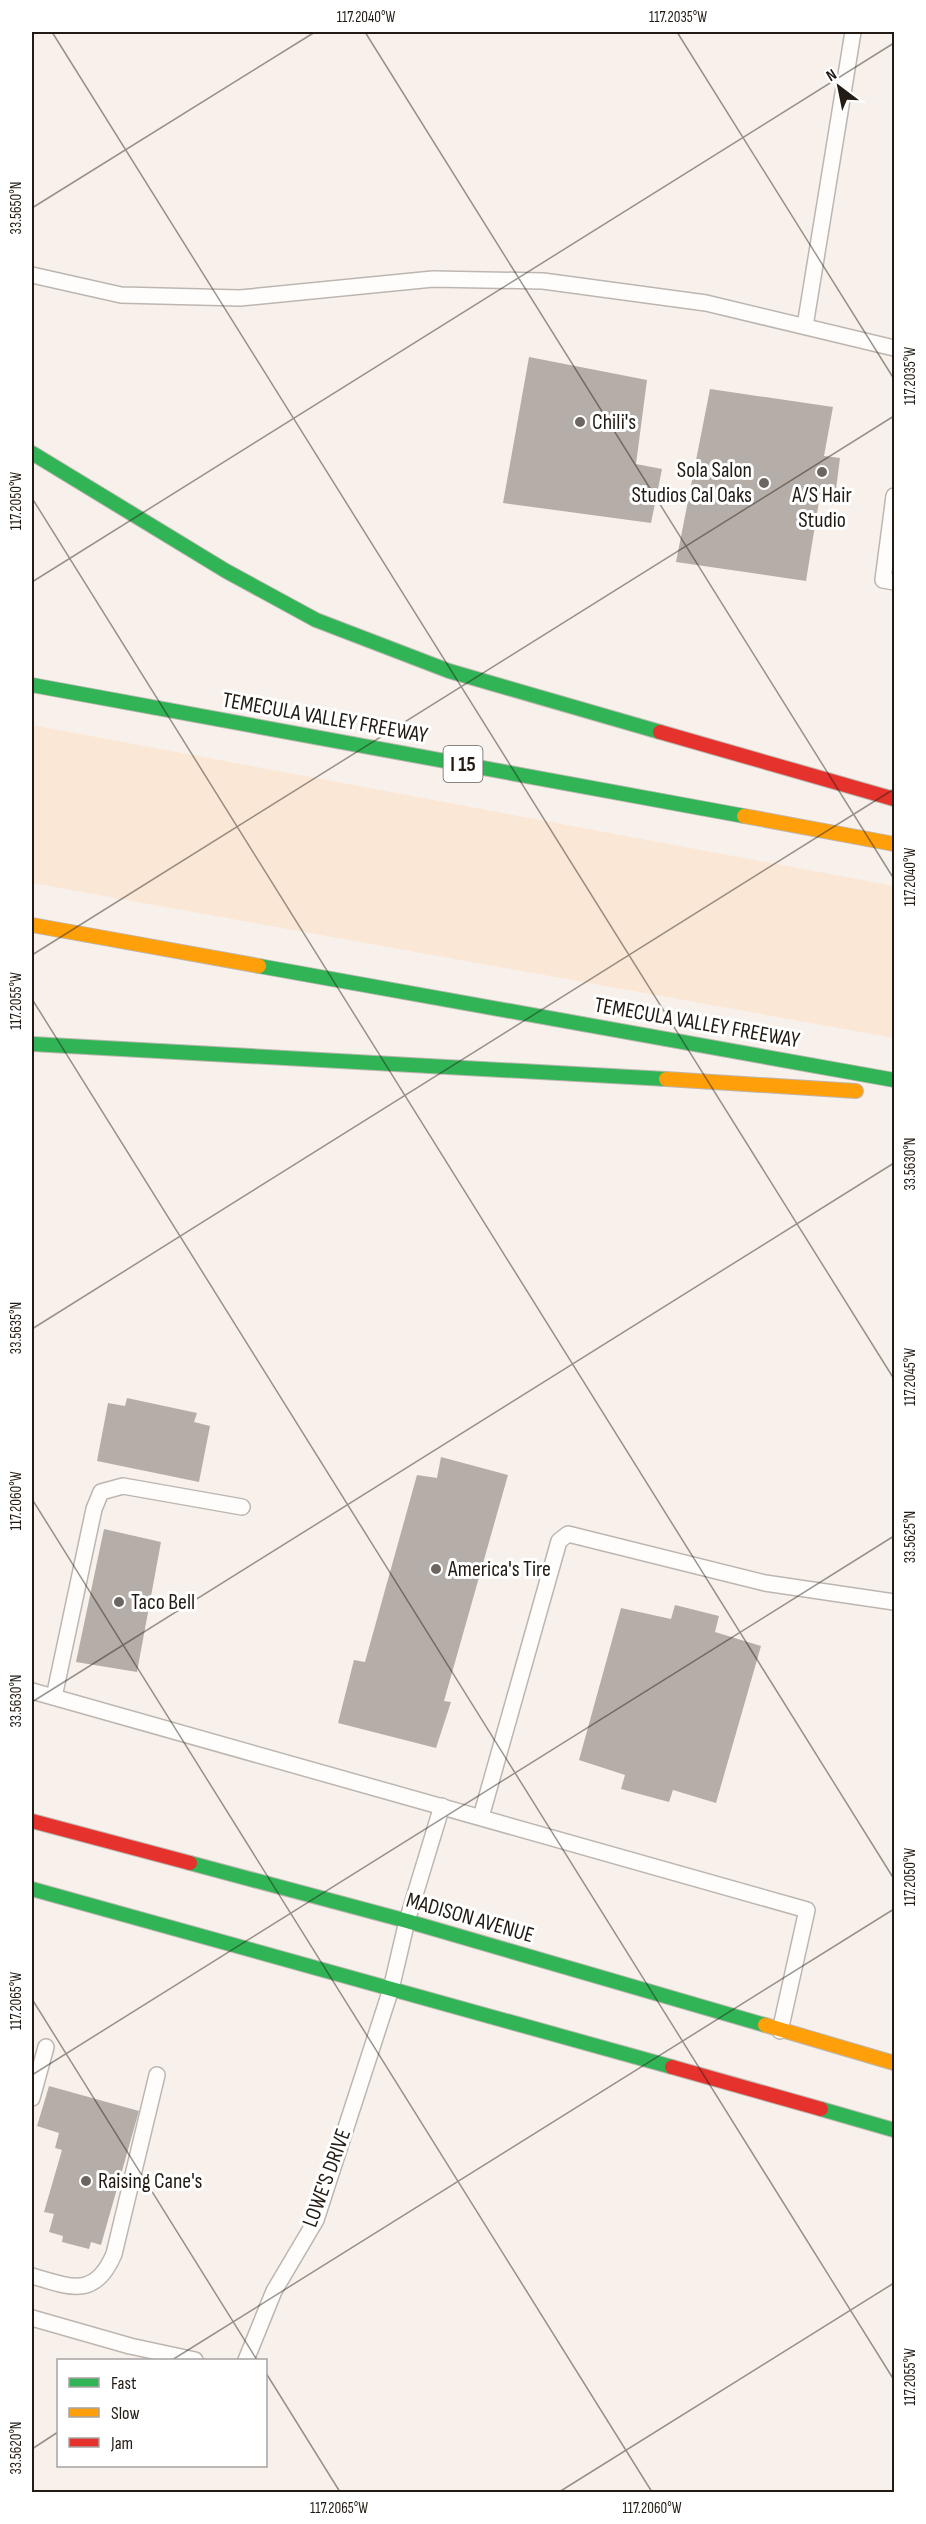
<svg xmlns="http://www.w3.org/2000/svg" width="926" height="2524" font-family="'Sofia Sans Condensed',sans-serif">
<rect width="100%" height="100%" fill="#f8f1eb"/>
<polygon fill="#fbe7d6" points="32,725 894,886 894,1038 32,883"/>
<g fill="#b5aea8">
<polygon points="529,357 647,380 636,464 662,469 651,523 503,503"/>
<polygon points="710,389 833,407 824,456 840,458 834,505 819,501 806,581 676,562"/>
<polygon points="127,1398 197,1413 194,1422 210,1426 199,1482 97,1461 108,1403 125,1406"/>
<polygon points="441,1457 508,1475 444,1701 451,1702 436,1748 338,1723 354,1660 365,1662 417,1475 437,1478"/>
<polygon points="104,1529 161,1542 137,1672 76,1662"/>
<polygon points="675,1605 719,1616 715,1632 761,1646 716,1803 673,1790 669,1802 621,1789 625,1775 579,1760 621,1608 671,1619"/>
<polygon points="49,2086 139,2111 101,2245 91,2242 89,2249 62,2242 63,2236 49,2232 54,2214 44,2212 62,2150 55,2148 59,2133 37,2126"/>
</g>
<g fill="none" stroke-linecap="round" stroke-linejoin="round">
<defs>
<g id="lane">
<polyline points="32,275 121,295 240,298 433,279 543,281 706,303 894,348"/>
<polyline points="805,326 853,32"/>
<polyline points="894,496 883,580 894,582"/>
<polyline points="32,1691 807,1910 780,2031"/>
<polyline points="54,1697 94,1509 101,1492 123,1486 242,1507"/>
<polyline points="481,1817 559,1541 568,1534 765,1583 894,1602"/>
<polyline points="32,2098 46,2047"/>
<path d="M32,2276C70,2287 95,2299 114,2254L157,2075"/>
<polyline points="32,2318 130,2346 195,2360"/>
<polyline points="246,2360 274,2291 316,2220 391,1989 407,1921 442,1806"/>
</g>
<g id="fast">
<polyline points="32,453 226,571 316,620 449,671 660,732"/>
<polyline points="32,685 744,816"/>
<polyline points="259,966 894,1080"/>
<polyline points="32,1044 666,1079"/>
<polyline points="190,1863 407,1921 765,2025"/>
<polyline points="32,1889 672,2067"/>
<polyline points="821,2109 894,2130"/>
</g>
<g id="slow">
<polyline points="744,816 894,844"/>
<polyline points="32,925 259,966"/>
<polyline points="666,1079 856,1091"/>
<polyline points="765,2025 894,2063"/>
</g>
<g id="jam">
<polyline points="660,732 894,799"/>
<polyline points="32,1821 190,1863"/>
<polyline points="672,2067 821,2109"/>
</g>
</defs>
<use href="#lane" stroke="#bdb6b0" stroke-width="18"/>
<use href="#fast" stroke="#bdb6b0" stroke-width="16"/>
<use href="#slow" stroke="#bdb6b0" stroke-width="16"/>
<use href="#jam" stroke="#bdb6b0" stroke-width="16"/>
<use href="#lane" stroke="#fefdfc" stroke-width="15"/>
<use href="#fast" stroke="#30b455" stroke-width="14"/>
<use href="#slow" stroke="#ff9f0a" stroke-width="14"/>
<use href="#jam" stroke="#e5322d" stroke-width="14"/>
</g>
<path fill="none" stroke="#221a13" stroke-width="1.5" stroke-opacity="0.45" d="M52,32L894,1379M365,32L894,879M677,32L894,379M32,208L315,32M32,498L894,1879M32,582L894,43M32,955L894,416M32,999L894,2380M32,1329L894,789M32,1499L652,2492M32,1702L894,1163M32,1999L257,2360M32,2075L894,1536M172,2360L894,1909M266,2373L340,2492M32,2449L58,2432M559,2492L894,2283"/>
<g fill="#6d655f" stroke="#fff" stroke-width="2">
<circle cx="580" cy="422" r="6"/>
<circle cx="822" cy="472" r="6"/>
<circle cx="764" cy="483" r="6"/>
<circle cx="436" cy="1569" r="6"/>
<circle cx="119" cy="1602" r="6"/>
<circle cx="86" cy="2181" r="6"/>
</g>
<g text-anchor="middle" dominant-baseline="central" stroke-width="6" stroke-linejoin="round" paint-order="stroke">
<rect fill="#fff" stroke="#645f5a" stroke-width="1.5" x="443.5" y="746" width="39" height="36" rx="4.5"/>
<g font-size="21" font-weight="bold" fill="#221a13">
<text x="463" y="764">I 15</text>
</g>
<g font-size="22" fill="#221a13" stroke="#fff" text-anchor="start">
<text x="592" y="422">Chili's</text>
<text x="752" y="470" text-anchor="end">Sola Salon<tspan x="752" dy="25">Studios Cal Oaks</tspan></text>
<text x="822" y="495" text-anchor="middle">A/S Hair<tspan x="822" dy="25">Studio</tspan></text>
<text x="448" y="1569">America's Tire</text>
<text x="131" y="1602">Taco Bell</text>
<text x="98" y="2181">Raising Cane's</text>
</g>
<g font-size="22" fill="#221a13" stroke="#fff">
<text transform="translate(325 718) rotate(10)">TEMECULA VALLEY FREEWAY</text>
<text transform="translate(697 1023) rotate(10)">TEMECULA VALLEY FREEWAY</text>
<text transform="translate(470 1918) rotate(16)">MADISON AVENUE</text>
<text transform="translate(327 2178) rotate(-70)">LOWE'S DRIVE</text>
</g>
</g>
<rect width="926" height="2524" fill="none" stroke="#ffffff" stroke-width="66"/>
<rect x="57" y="2359" width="210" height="108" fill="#ffffff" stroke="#a7a3a1" stroke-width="1.5"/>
<rect x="69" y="2378" width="30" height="9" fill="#30b455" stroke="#a7a3a1" stroke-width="1.5"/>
<text x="111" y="2389" font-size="18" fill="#221a13">Fast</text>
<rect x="69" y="2408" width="30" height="9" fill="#ff9f0a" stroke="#a7a3a1" stroke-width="1.5"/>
<text x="111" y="2419" font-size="18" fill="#221a13">Slow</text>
<rect x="69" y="2438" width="30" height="9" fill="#e5322d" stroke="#a7a3a1" stroke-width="1.5"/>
<text x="111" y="2449" font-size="18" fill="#221a13">Jam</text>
<g transform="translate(839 87) rotate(328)" stroke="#ffffff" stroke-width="4.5" paint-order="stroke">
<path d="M0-4.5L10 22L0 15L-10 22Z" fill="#221a13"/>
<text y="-9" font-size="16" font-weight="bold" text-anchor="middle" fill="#221a13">N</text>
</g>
<rect x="33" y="33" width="860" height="2458" fill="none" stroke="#221a13" stroke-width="2"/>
<g font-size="15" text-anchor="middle" fill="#221a13">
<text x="366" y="22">117.2040°W</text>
<text x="678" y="22">117.2035°W</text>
<text transform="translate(16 208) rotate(-90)" y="5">33.5650°N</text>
<text transform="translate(910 376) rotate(-90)" y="5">117.2035°W</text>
<text transform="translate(16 501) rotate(-90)" y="5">117.2050°W</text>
<text transform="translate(910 877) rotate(-90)" y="5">117.2040°W</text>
<text transform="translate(16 1001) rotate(-90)" y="5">117.2055°W</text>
<text transform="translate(910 1164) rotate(-90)" y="5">33.5630°N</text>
<text transform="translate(16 1328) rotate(-90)" y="5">33.5635°N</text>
<text transform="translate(910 1377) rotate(-90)" y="5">117.2045°W</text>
<text transform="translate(16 1501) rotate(-90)" y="5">117.2060°W</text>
<text transform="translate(910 1537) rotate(-90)" y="5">33.5625°N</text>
<text transform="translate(16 1701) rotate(-90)" y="5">33.5630°N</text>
<text transform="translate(910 1877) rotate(-90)" y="5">117.2050°W</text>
<text transform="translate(16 2001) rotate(-90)" y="5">117.2065°W</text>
<text transform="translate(910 2377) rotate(-90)" y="5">117.2055°W</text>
<text transform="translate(16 2448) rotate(-90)" y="5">33.5620°N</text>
<text x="339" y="2513">117.2065°W</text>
<text x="652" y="2513">117.2060°W</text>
</g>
</svg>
